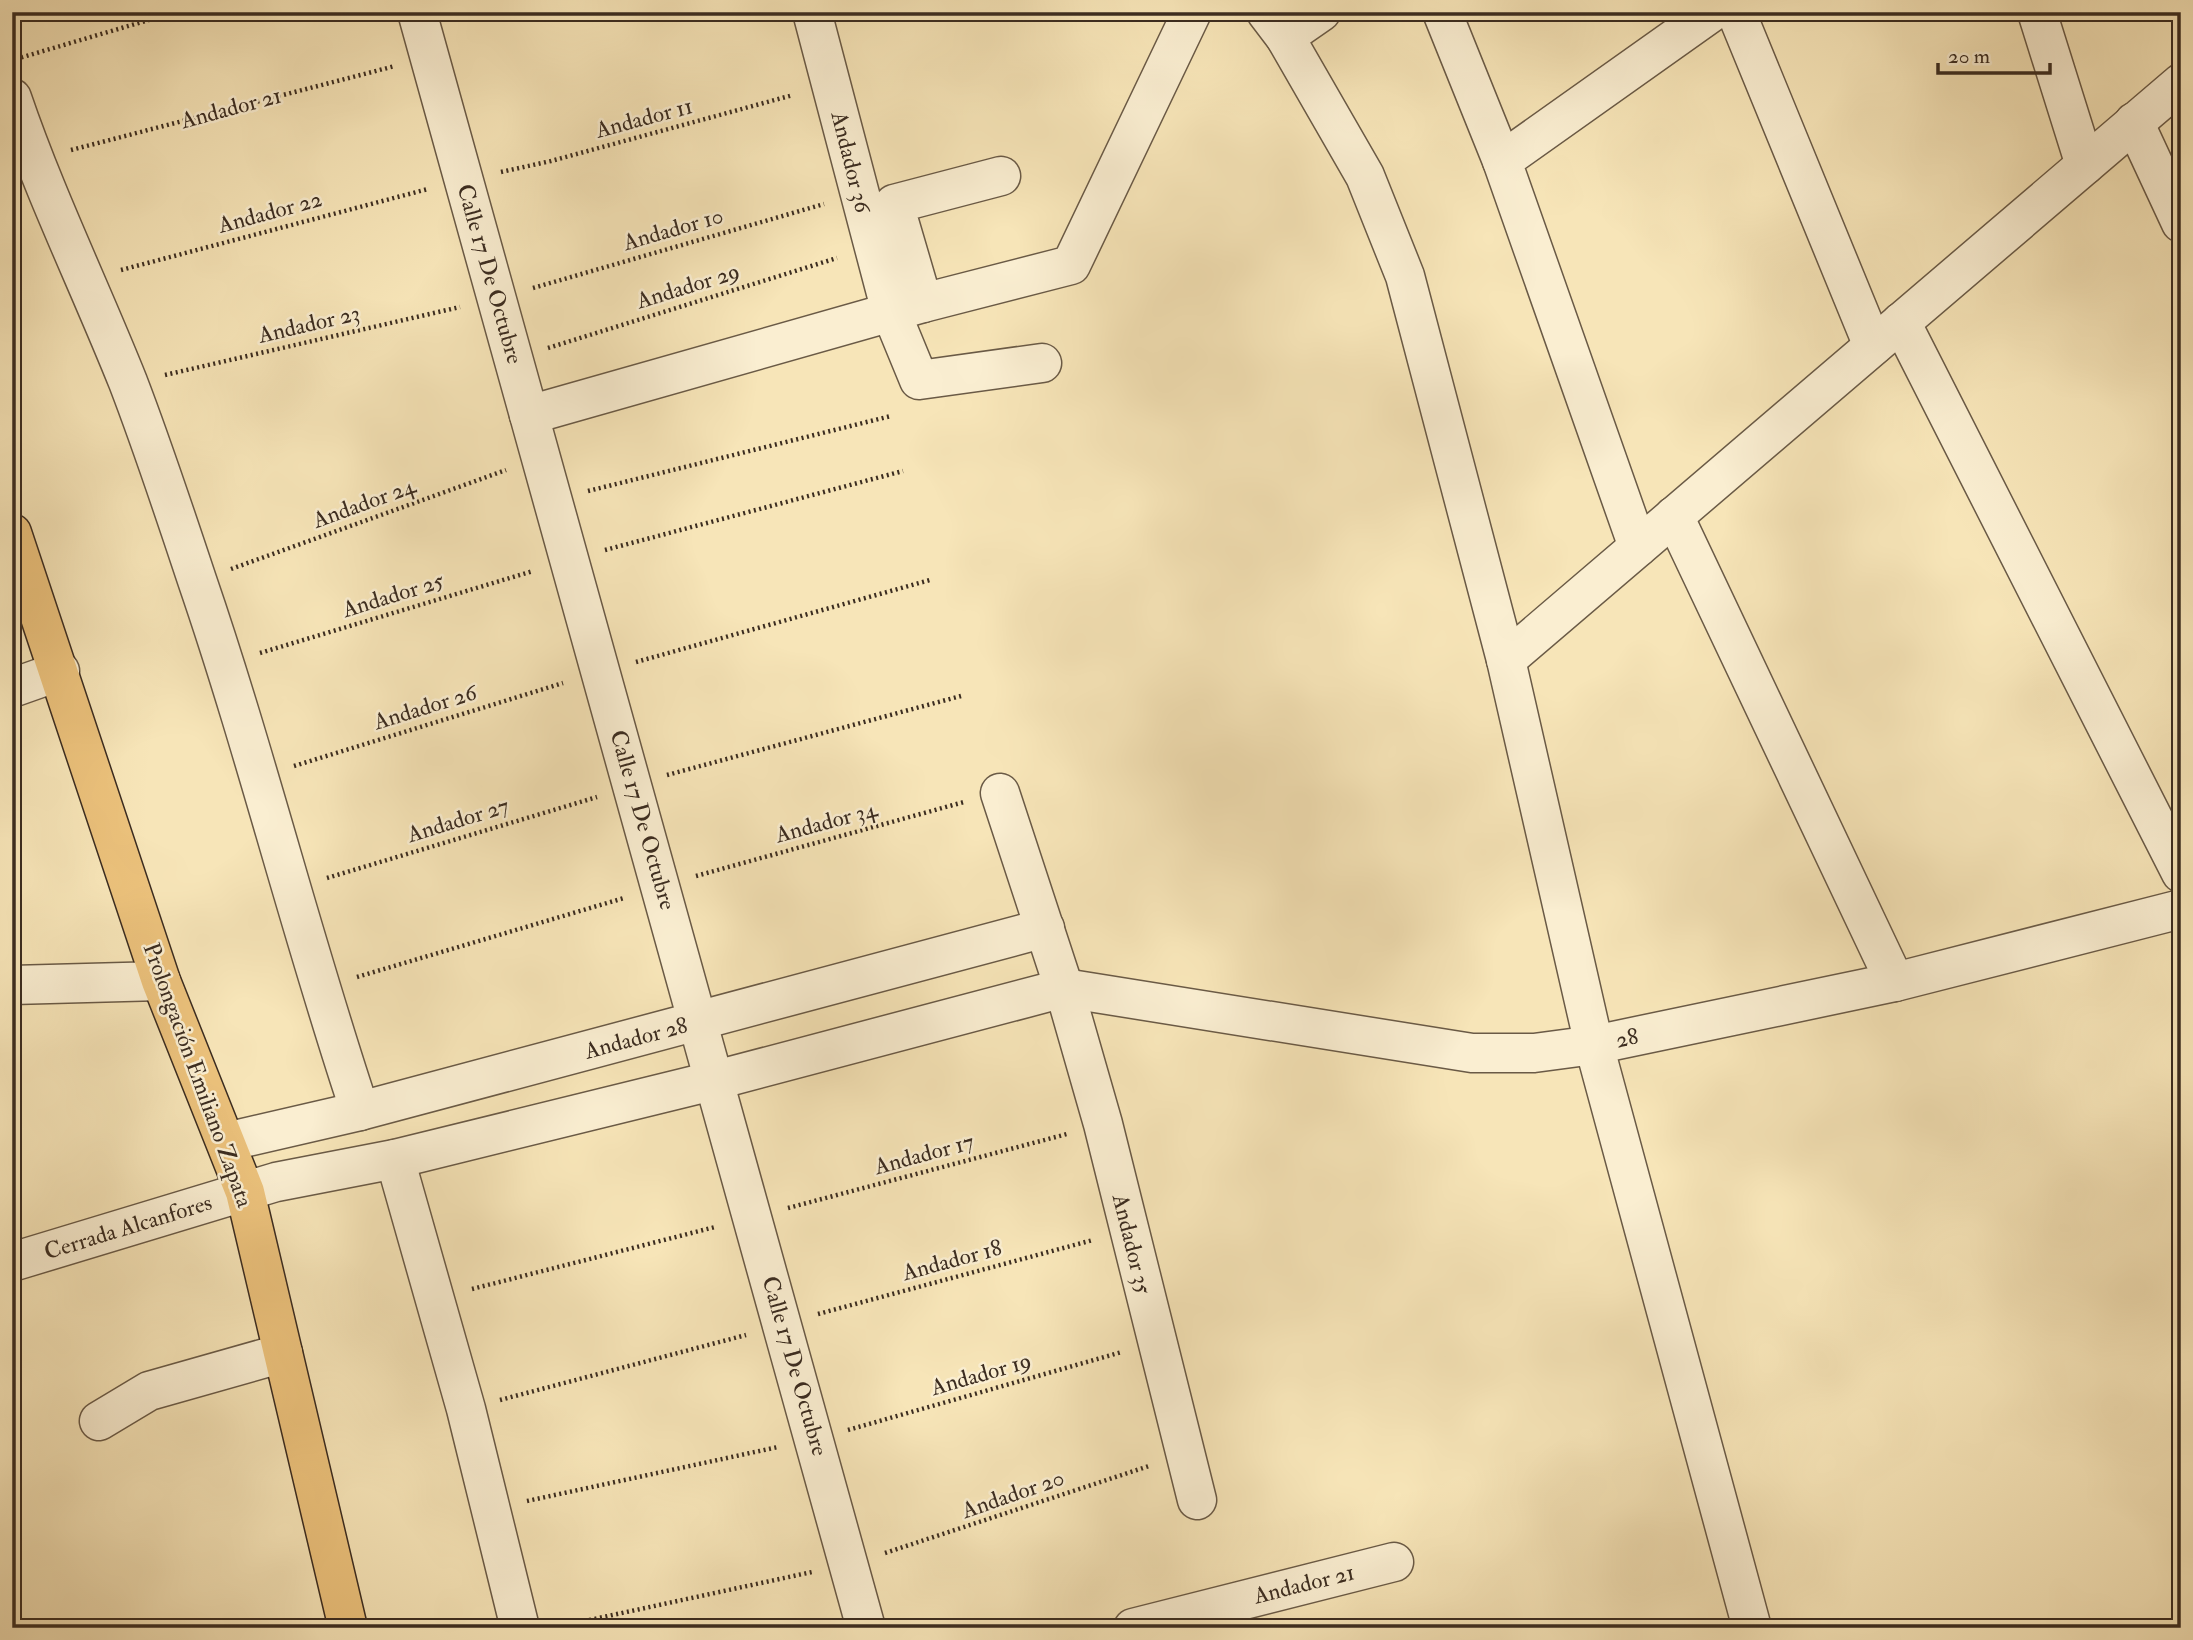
<svg xmlns="http://www.w3.org/2000/svg" width="2193" height="1640" font-family="'IM FELL Double Pica',serif">
<rect width="100%" height="100%" fill="#f7e5b8"/>
<filter id="stains"><feTurbulence type="fractalNoise" baseFrequency=".00286" numOctaves="4"/><feColorMatrix values="0 0 0 0 .2 0 0 0 0 .09 0 0 0 0 .02 0 0 0 .5 -.17"/></filter>
<radialGradient id="worn" r=".72"><stop offset=".6" stop-color="#630" stop-opacity="0"/><stop offset="1" stop-color="#630" stop-opacity=".3"/></radialGradient>
<g fill="none" stroke-linecap="round" stroke-linejoin="round">
<defs>
<g id="minor">
<polyline points="417,12 866,1628"/>
<polyline points="812,12 891,312 919,380 1042,363"/>
<polyline points="1266,12 1285,37 1365,176 1405,276 1506,660 1594,1045 1752,1628"/>
<polyline points="1442,12 1502,161"/>
<polyline points="1736,12 1873,346"/>
<polyline points="2037,12 2085,165"/>
<polyline points="1285,37 1321,12"/>
<path d="M12,98C45,195 90,287 128,382C153,447 175,514 197,580C257,755 301,935 360,1111"/>
<polyline points="2134,122 2181,223"/>
<polyline points="923,303 894,204 1001,176"/>
<polyline points="1901,322 2181,873"/>
<polyline points="529,415 923,303 1071,265 1192,12"/>
<polyline points="1674,516 1895,982"/>
<polyline points="1638,547 1502,161 1712,12"/>
<polyline points="1506,660 2181,83"/>
<polyline points="12,688 60,671"/>
<polyline points="1000,793 1064,988 1103,1124 1197,1500"/>
<polyline points="12,985 161,981"/>
<polyline points="226,1142 360,1111 1045,928"/>
<polyline points="395,1159 466,1409 520,1628"/>
<polyline points="12,1262 276,1182 395,1159 716,1080 1064,988 1472,1053 1534,1053 1594,1045 1895,982 2181,909"/>
<polyline points="99,1421 149,1391 283,1353"/>
<polyline points="1133,1628 1394,1562"/>
</g>
<polyline id="major" points="12,533 161,981 245,1192 348,1628"/>
</defs>
<use href="#minor" stroke="#6a5a46" stroke-width="41"/>
<use href="#major" stroke="#3b2c20" stroke-width="41"/>
<g stroke="#3b2c20" stroke-width="4.5" stroke-dasharray="2 3.5" stroke-linecap="butt">
<polyline points="16,59 176,12"/>
<polyline points="71,150 395,66"/>
<polyline points="501,172 551,161 793,95"/>
<polyline points="121,270 428,189"/>
<polyline points="533,288 824,204"/>
<polyline points="548,348 837,258"/>
<polyline points="165,375 460,307"/>
<polyline points="588,491 891,416"/>
<polyline points="605,550 903,471"/>
<polyline points="231,569 506,470"/>
<polyline points="260,653 533,571"/>
<polyline points="636,662 930,580"/>
<polyline points="294,766 563,683"/>
<polyline points="667,775 961,696"/>
<polyline points="696,876 964,802"/>
<polyline points="327,878 597,797"/>
<polyline points="357,977 624,898"/>
<polyline points="788,1208 1067,1134"/>
<polyline points="472,1289 715,1227"/>
<polyline points="818,1314 1093,1240"/>
<polyline points="500,1400 746,1335"/>
<polyline points="848,1430 1122,1352"/>
<polyline points="527,1501 778,1447"/>
<polyline points="885,1553 1149,1466"/>
<polyline points="557,1627 812,1572"/>
</g>
<use href="#minor" stroke="#faeed1" stroke-width="38"/>
<use href="#major" stroke="#ecc27c" stroke-width="38"/>
</g>
<g text-anchor="middle" dominant-baseline="central" stroke-width="5" stroke-linejoin="round" paint-order="stroke">
<g font-size="23" fill="#3b2c20" stroke="#faeed1">
<text transform="translate(231 108) rotate(-15)">Andador 21</text>
<text transform="translate(644 118) rotate(-15)">Andador 11</text>
<text transform="translate(851 162) rotate(76)">Andador 36</text>
<text transform="translate(270 212) rotate(-15)">Andador 22</text>
<text transform="translate(673 229) rotate(-16)">Andador 10</text>
<text transform="translate(490 274) rotate(74)">Calle 17 De Octubre</text>
<text transform="translate(688 286) rotate(-17)">Andador 29</text>
<text transform="translate(309 324) rotate(-13)">Andador 23</text>
<text transform="translate(364 503) rotate(-20)">Andador 24</text>
<text transform="translate(393 595) rotate(-17)">Andador 25</text>
<text transform="translate(425 707) rotate(-17)">Andador 26</text>
<text transform="translate(458 820) rotate(-17)">Andador 27</text>
<text transform="translate(643 820) rotate(74)">Calle 17 De Octubre</text>
<text transform="translate(826 822) rotate(-15)">Andador 34</text>
<text transform="translate(636 1038) rotate(-15)">Andador 28</text>
<text transform="translate(1627 1038) rotate(-12)">28</text>
<text transform="translate(198 1075) rotate(70)">Prolongación Emiliano Zapata</text>
<text transform="translate(924 1154) rotate(-15)">Andador 17</text>
<text transform="translate(128 1227) rotate(-17)">Cerrada Alcanfores</text>
<text transform="translate(1132 1244) rotate(76)">Andador 35</text>
<text transform="translate(952 1260) rotate(-15)">Andador 18</text>
<text transform="translate(795 1366) rotate(74)">Calle 17 De Octubre</text>
<text transform="translate(981 1374) rotate(-16)">Andador 19</text>
<text transform="translate(1013 1494) rotate(-19)">Andador 20</text>
<text transform="translate(1304 1584) rotate(-14)">Andador 21</text>
</g>
</g>
<rect width="2193" height="1640" fill="none" stroke="#f7e5b8" stroke-width="42"/>
<rect x="14" y="14" width="2165" height="1612" fill="none" stroke="#3b2c20" stroke-width="3.5"/>
<rect x="21" y="21" width="2151" height="1598" fill="none" stroke="#3b2c20" stroke-width="2"/>
<path d="M1938 63v10h112v-10" fill="none" stroke="#3b2c20" stroke-width="3.5"/>
<text x="1948" y="63" font-size="21" fill="#3b2c20" stroke="#faeed1" stroke-width="5" paint-order="stroke">20 m</text>
<rect width="100%" height="100%" filter="url(#stains)"/>
<rect width="100%" height="100%" fill="url(#worn)"/>
</svg>
